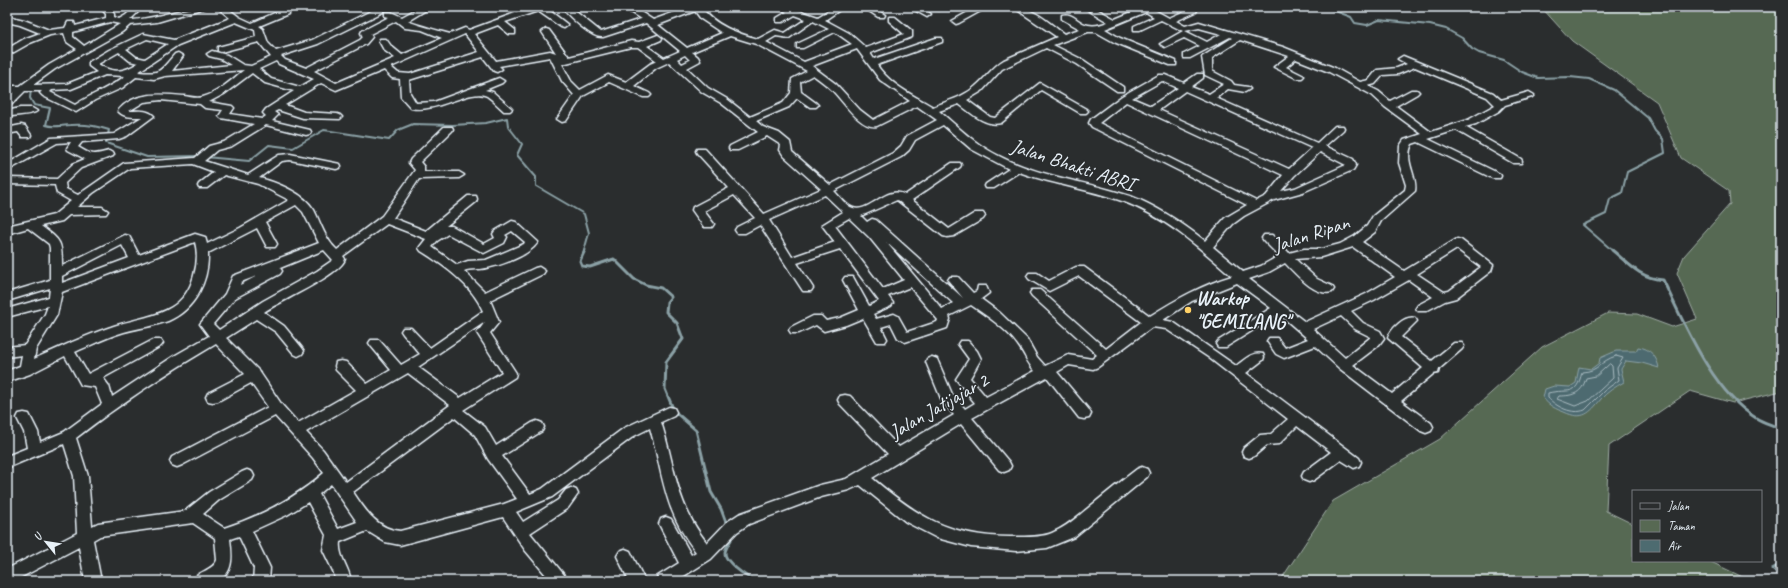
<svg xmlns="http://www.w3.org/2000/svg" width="1788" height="588" font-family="Caveat,sans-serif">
<rect width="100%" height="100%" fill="#2a2d2e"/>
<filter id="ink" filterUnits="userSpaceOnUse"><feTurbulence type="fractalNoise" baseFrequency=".025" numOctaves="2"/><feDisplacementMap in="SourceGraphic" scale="8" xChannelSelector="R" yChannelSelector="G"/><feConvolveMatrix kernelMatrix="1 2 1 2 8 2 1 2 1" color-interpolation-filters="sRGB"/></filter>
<g filter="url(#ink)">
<polygon fill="#576953" stroke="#a0ada6" points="1541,7 1781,7 1781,391 1733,403 1690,391 1609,446 1606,511 1633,524 1633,561 1709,561 1751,581 1280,581 1333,501 1440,439 1542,347 1608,313 1637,314 1672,327 1697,319 1677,273 1684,256 1730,204 1729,191 1681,158 1657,102 1572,41"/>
<path fill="#4d6b70" stroke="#8ba1a6" d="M1638,347C1650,348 1657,357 1659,368L1642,363L1626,361L1621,369L1624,382C1615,387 1607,392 1601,399C1590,413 1583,421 1564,412C1556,409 1549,406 1543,398L1545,389L1554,386L1570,387L1576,383L1579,367L1591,369L1599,363L1600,358L1616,351H1636Z"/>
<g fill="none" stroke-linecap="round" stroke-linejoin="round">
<g stroke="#aabbc2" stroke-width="1">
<path d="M1616,356L1623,358L1617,368L1619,380L1604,391L1585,410C1572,415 1557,407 1548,398V393C1569,388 1576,398 1582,372C1600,371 1599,361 1616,356Z"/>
<path d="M1610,364L1612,366L1613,378L1588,401L1575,406L1557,399L1559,396C1574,396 1582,393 1586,378L1596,376Z"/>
</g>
<g stroke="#8ba1a6" stroke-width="2">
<polyline points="1325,7 1351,17 1355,23 1367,25 1379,20 1430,25 1446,29 1462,38 1472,49 1479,53 1504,60 1522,72 1538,78 1570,77 1589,79 1614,90 1648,118 1655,131 1663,139 1665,153 1627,172 1622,193 1610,199 1606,214 1583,225 1613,251"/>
<path d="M30,90L31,89L30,98L34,105L50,108L46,125C55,128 62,125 71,125C84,124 97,126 109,130L106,143L147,157L200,156"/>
<polyline points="205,157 249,161 269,145 293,148 324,130 389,140 398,130 413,124 453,125 486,123 507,118 508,126 522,144 517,155 536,177 536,186 584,214 589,233 584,251"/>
</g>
<g stroke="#8ba1a6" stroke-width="3">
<polyline points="585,250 580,261 582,266 590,267 614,259 634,279 646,285 661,288 671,297 667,302 666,312 677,323 683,339 666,362 665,389 674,411 696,430 711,492 721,509 727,525"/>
<path d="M1612,250C1629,264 1640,278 1663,280C1685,325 1712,391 1756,418C1764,423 1773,425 1781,429"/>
<path d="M730,536L731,540C729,543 726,548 725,552C724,562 746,576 754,581"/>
<polyline points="1781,564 1772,569 1781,577"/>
</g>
<defs>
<g id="minor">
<path d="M100,7H109L114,14V17L119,19L126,15L134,7H143L130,20H133C159,18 182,7 208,7L157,22L130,25L122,32L55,69L33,85L67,84L97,72L89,66V62L109,50L143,34L174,40L230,18L217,7H226L239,17L252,23L279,11L274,7H284L288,10V14L259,26L263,29L268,43L276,51L312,40L377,8H383V12L318,44L281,56L285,60L306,68L360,40L363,37L361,33L362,31L389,17L385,16V12H391L402,17L420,7H431L408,21C410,23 443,32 450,34L465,28L469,30L532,7H545L568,25L564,28L561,27L538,11L505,22L515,30V34H509L498,25L474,34L496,61L550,51L556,53L542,32L546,29L549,30L569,57L631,41L639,42L658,35L662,38L661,40L647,46L664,58L680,51L646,23L603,37C592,39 568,15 561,7H570L601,32L641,19L622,7H633L653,20L689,7H701C715,26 737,33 758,39L775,30L785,33L806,19L795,15L783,22H777V18L787,12L776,7H789L818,17L834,7H844L825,20L849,33L866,48L904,34L889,21V17H895L912,31V37L870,53L874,59L936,38H942V42L877,65C890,85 913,95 933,107C947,101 964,97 976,86C986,78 992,67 1004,60L1057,37L1013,7C1033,7 1048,22 1064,34L1080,29L1062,19V15C1078,11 1079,34 1108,22L1083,7H1093L1115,19L1144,7H1149L1169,18L1187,10L1185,7H1194L1197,10L1196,12L1176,21L1185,26L1199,22L1283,47L1335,68L1360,82L1369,80L1377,70L1397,68L1407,64L1398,59L1403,56L1493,93L1501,100L1529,92L1534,95L1532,97L1505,105L1499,111L1476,124L1465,127L1521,159L1522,161L1521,163H1513L1456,130L1428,139L1500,174L1501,176L1500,178H1492L1418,142L1412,144C1403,162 1418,175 1415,191L1381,221L1375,232L1362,242L1404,271L1457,239L1461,240L1493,265L1491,271L1456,298L1445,301L1426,311H1418L1416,308L1418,305L1433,297L1409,280L1374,300L1351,311L1363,323L1380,331L1384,338L1378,346L1353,365L1392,394L1423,368L1388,338C1391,329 1405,315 1415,318L1417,321L1401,337L1432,361L1454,343H1462L1464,346L1462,349L1439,369L1438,373L1433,374L1401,401L1431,423L1433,427L1431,431L1426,433L1421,431L1339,368L1315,346L1284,358L1276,354L1267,341L1269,338H1277L1285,348L1308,339L1279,314L1226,347H1218L1216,344L1218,341L1271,308L1237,283L1192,301L1163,320L1173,322L1236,366C1244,360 1253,351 1263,354L1264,357L1263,360L1246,373L1359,458L1361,462L1359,466L1354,468L1341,460L1314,480L1309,482L1304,480L1302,476L1304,472L1331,452L1297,426L1279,444L1267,445L1254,456L1249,458L1244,456L1242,452L1244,448L1260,435L1271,434L1288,419L1208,357L1166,329L1152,327L1098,367L1093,369L1069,365L1057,372L1089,410L1091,414L1089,418L1084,419L1079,418L1047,377L972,418L1009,462L1011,466L1009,470L1004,472L999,470L961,424L872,478C918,517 948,536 1010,537C1023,537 1040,538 1052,533C1066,527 1076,518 1087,509C1104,495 1120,482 1137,469L1142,467L1147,469L1149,473L1147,477L1074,537L1047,548L1016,551L971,547L937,538L906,522L860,485L849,490L821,497L749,524L737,532L711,559L676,581H655L658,576L679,563L659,524L661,519L666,517L671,519L691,555L696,552C663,509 664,477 650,428L634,436L552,497L516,512L523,522L558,500L566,490L571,488L576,490L578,494L568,508L530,533L569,581H551L525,550L503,517L400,545L385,542L367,531L340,542C338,556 349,567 351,581H335L334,573L323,550L326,535L308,502L287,515L252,531L270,568L269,581H253L254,568L239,536L230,539C232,555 235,576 214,581C208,583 199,581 192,581C197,571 213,571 217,560L215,538L193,523L100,536L93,540L101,581H85L79,547L14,581H7V569L77,533L74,476L64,444L7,468V456L27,448L24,432L17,418L19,414L24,413L29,414L38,432L40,442L64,432L102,404L95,387L81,385L65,356L30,374L7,382V371L20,366L22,355L7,357V347L25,345L45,314L48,306L7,317V309L49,297L50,288L7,301V293L50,280V248L49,244L28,228L7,234V226L54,215L71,201L57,193L55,185L7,184V178L57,179L73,164L85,159L68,150L67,148L71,142L57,143L7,171V164L51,138L114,134L142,117C133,117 124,118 118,111C134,91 162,94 184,96C190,97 197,99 203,97C218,93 231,80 244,70L165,76L154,79L136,77L122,88L95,100L76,112L43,96L40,93L42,91H25L10,106L7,107V99L14,92H7V86H20L49,65L77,49L67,42L64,33L50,35L30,43L7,56V49L24,39L40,33L20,25L7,22V16L24,20L49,30L65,28L68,22H74L75,26L106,18V14ZM695,11L701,19L722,33L687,48L658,25ZM1146,12L1154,17L1134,26V30H1140L1161,20L1183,31L1160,44L1165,47L1184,38L1200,46L1184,54V58H1190L1230,37L1232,38L1202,57L1205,75L1224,84L1209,94L1191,87L1203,78V74H1197L1184,83L1165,75H1159L1122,96L1091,119L1089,123L1092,127L1247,205L1225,218L1205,241C1182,223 1157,206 1130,196C1086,181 1038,177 997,155C975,144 958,127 939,111L959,104C970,112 985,127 1001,123L1041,90L1080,113H1086L1088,111L1086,109L1040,83L995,118L990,117L967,100L982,91L1002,69L1046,48L1077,64L1117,91H1123V87L1083,60L1053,45L1088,32H1096L1114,42L1170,65H1176V61L1120,38L1105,29ZM396,21L405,28L422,30L442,38L402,55L391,46L386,39H380L379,41L384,50L395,58L336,83L314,71L366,44L372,37L370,34ZM813,21L829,29L797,44V48H803L835,32L852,44L804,62L766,42L776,36L789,38ZM110,22L120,24L84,46L73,37V32ZM236,22L255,30L256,37L218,47V51L221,52L259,42L271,57L251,66L243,65L227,55L212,51L207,54L209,56L221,59L231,65L172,71L183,56L178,53L175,54C159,72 162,74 138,72L178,45ZM1199,28L1221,34L1207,42L1185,31ZM465,34L479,52L410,74L398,73L391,67ZM730,36L756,44L807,71L792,79L791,93L783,103L750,117L727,99L708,88L687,68L700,61L698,57L692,52ZM147,39L168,44L145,59L136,57L126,49ZM1240,40L1289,56L1274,67L1296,78H1302L1304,76L1286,67L1296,59L1329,72L1372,95L1385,107L1422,134L1404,140L1400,146L1399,163L1406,185L1405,190L1373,216L1367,226L1355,236L1340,244L1321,249H1304L1289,253L1272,235H1264L1262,238L1264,241L1279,256L1261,266L1243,272L1213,247L1233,224L1244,216L1274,200L1303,192L1353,170L1356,165L1353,159L1325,146L1343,130L1344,128L1343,126H1335L1317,143L1216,98L1228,89L1245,92L1250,89L1248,87L1234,85L1231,81L1212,71V58ZM631,47H638L657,61L650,64L626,82L608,75L580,90L571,81L562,64ZM857,49L880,80L910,101L873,120L860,110L836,84L812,66ZM119,52L130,61L138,63C124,72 113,74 98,64ZM685,55L690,60L682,64L677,59ZM483,57L494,71L497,72L502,69L499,66L550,57L562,81L574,95L557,119L562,122L566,121L583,96L609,82L643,97H649L651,95L649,93L634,86L656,68L669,62L702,92L721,103L758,132L730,146L729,148L730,150H738L767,136L781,145L780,150L784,156L821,189L764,214L705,149H697L696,151L697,153L729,188L693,207L692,210L704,227H712L714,224L704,211L734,195L755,218L737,227L735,230L737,233H745L760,225L803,291H811L813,288L797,263L840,249L879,301L869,306L853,277H845L843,280L859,310L840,318L826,321L821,316H813L791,327L789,330L791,333H799L816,325L824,331L846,325L863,318L877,342H885L887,339L881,327L891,324L898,338L905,342L947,328L950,319L949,316L971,305C987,316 1007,329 1018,345C1025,354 1027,363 1035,371L986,397L970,378L981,359L977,351L968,341H960L958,344L969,359L956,379L975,403L965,409L952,394L937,359L932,357L927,359L926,362L942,401L954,415L899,447L850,396L845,395L840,396L838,400L840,404L888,454L846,479L820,485L739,514L727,522L707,543C675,502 676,469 661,422L674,416L676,412L674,408L669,407L624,428L542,489L530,494L502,456L542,431L544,427L542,423L537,421L532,423L496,446L485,427L463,410L515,377L516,373L490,333L499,322L490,300L543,274L545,271L539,267L535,268L485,292L464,271C471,268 479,270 486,268C502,265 529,256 538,242L516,222L512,221L495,231L493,234L495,238L484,244L452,226H446L476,202L477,199L476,196H468L426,231L393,218L419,179L459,178L464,175L459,172H424V167L420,162L452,131L453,129L452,127H444L411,159L409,163L415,170L382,216L337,250C325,239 321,224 314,210C304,193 276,182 259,178L282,161L290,160L336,169L340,168L341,166L340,164L290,154L279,155L248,175L204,161L217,150L232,146L266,125L306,135L310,134L311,132L310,130L272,121L278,115L274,112L278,110L303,118L340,119L342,117L340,115L337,114L304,112L285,105L321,83L336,90L384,70L392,78L400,79L401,97L411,108C436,114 471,87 487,96C493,100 498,106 504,111H510L512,109L510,107L493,92L485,90L502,83L504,81L499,78L434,102L416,103L410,93L409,80ZM276,61L279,64L314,79L300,87L271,79L259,69ZM1415,67L1487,97L1495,105L1468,120L1431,132L1396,106L1417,94L1419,92L1417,90H1411L1390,101L1378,91L1368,86L1375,84L1383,75L1398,74ZM252,73L265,83L294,91L266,109L263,113L266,116L262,119L230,114L234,108L232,106L209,102L224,94ZM105,75L125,76C110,88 91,94 75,105L50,92L52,90L71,89ZM813,75C820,80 827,85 833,91C843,101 861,130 877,126L917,106L937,120L907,136L901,146L893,153L830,185L792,152L790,142L779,133L763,127L756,121L789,107L797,98L810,107H816L818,105L816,103L801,92L800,82ZM1162,81L1178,88L1151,106L1132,98ZM1185,91L1312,148L1289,169L1159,110ZM161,100L200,104L205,108L223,110L219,116L221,118L254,124L224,142L209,146L195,158L124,163L78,195L66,189L65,183L81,168L113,156L114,154L109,151C93,155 93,156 78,147L82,142L119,139L127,136L154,116C147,109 138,111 129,111L144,102ZM1126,102L1283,175L1266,196L1256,201L1099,123ZM943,125L971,149L1009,169L986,184L985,186L986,188H994L1019,172C1052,184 1088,189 1122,201C1164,216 1199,247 1232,276C1202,285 1177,299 1150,316L1084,267H1076L1049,281L1037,273H1029L1027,276L1029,279L1049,291L1079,276L1141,322L1106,349L1040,290H1032L1030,293L1032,296L1097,355L1092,359L1068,355L1045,366L1037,357L1027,339L1000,313L981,299L989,293L986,286H978L977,291L973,293L958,277H950L948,280L963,298L876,220L872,219L867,222L861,216L897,200L943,236L947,237L954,236L983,219L985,216L983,213H975L949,229L912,200L960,167L961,165L960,163H952L905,195C887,184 869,214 853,208C846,206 839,196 834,191L901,157L909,150L915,140ZM1320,152L1346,165L1295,188L1281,191L1294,176ZM193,164L214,172L199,184L198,186L199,188H207L224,175L258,184L289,200L240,228L207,244L205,237L195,234L139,255L129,236L125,235L62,266C62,241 61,241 41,226L62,221L69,215L106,214L108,211L102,207H77L93,193L130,168ZM825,195L843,212L822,225L835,242L792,257L769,220ZM296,205L303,212L319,243L233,276L225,294L200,324L209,336L174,356L112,397L109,386L103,378L161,346L163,343L161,340H153L88,374L75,352C91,345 107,337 124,332C139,328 154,326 168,321C195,310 209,281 208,253L257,228L267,247H275L277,244L265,222ZM849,218L869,237L904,280L883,289L835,226ZM387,224L426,239L419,248L421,251C445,266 472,285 483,311L430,348L411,328H403L401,331L403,334L420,354L401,365L379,340H371L369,343L371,346L391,370L367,384L346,362L341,361L336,362L335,366L336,370L356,390L298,423L282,405L259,371L226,338L256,319L276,332L294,354L298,356L302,354L304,351L302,348L284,326L264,312C280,301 340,275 345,259L343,256ZM512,231L525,242L524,244L486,260L468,261L457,265L432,247L437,241L448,234L484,253L504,243L507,237L505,235ZM195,242C198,253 197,265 194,275C183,318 144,315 111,327C84,336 59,348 34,359L36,349L57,315L62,292ZM886,242L953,303L942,309ZM122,245L129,258L62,283V276ZM1353,247L1395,277L1366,294L1305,322L1249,279L1269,272L1285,263C1296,274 1315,297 1332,292L1334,289L1332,286L1317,279L1295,259L1321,257ZM1457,249L1481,267L1449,291L1444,292L1417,274ZM324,250L333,260L317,271L263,301L219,330L213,324L235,298L280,274L282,271L280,268ZM257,276L240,285L241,282ZM910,287L938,320L937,322L907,332L898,316L894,314L876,319L873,314L891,306L893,303L888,296ZM1341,316L1355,329L1371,337L1345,358L1313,329ZM485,322L477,333L502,372L460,398L418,367ZM216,344L245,374L208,393L206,397L208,401L213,402L218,401L251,383L268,407L172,457L170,461L172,465L177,467L182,465L275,416L313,458L324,473C294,499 261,516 224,528L203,514L219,500L252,480L254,476L252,472L247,470L242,472L209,492L185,511L98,523L92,526L88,476L76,438C121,403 168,372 216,344ZM408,373L450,405L346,482L323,450L306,432ZM454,417L475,435L488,459L517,499L504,504L400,531C377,529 365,510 353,492ZM331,484L357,522L338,529L319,494Z"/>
<polygon points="863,7 873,7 885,15 884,17 878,17"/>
<polygon points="909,7 920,7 931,14 927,17"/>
<polygon points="933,7 943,7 939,10"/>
<polygon points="977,7 988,7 959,23 956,24 952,21"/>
<path d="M20,108H32L37,111C33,115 14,115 7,117V111Z"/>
<polygon points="21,125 25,126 31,135 30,137 22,137 18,132 7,134 7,128"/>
<polygon points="625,549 630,551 645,581 629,581 617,556 620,551"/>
</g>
</defs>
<use href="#minor" stroke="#e8f1f8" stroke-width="3"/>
<use href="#minor" fill="#2a2d2e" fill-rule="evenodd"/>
</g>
</g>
<circle fill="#ffd166" stroke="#2a2d2e" stroke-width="1.5" cx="1188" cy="310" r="4"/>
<g text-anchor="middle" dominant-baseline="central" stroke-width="3.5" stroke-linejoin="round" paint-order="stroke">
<g font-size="20" fill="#e8f1f8" stroke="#2a2d2e">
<text transform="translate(1073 165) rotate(18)">Jalan Bhakti ABRI</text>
<text transform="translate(1311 234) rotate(-18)">Jalan Ripan</text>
<text transform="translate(939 406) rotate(-30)">Jalan Jatijajar 2</text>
</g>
<g font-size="20" font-weight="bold" fill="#e8f1f8" stroke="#2a2d2e" text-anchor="start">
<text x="1196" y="298">Warkop<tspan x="1196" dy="23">"GEMILANG"</tspan></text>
</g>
</g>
<rect width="1788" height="588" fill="none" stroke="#2a2d2e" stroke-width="24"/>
<rect x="12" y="12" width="1764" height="564" fill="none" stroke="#e8f1f8" stroke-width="1.5" filter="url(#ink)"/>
<rect x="1632" y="490" width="130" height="72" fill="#2a2d2e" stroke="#767b7f"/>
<rect x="1640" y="503" width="20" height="6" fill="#2a2d2e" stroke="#767b7f"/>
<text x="1668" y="510" font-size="12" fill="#e8f1f8">Jalan</text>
<rect x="1640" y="520" width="20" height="12" fill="#576953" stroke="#767b7f"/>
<text x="1668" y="530" font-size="12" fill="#e8f1f8">Taman</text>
<rect x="1640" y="540" width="20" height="12" fill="#4d6b70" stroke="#767b7f"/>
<text x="1668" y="550" font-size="12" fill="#e8f1f8">Air</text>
<g transform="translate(46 542) rotate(300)" stroke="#2a2d2e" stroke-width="3" paint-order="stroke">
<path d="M0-3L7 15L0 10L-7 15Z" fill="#e8f1f8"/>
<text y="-6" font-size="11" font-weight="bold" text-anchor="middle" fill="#e8f1f8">U</text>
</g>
</svg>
